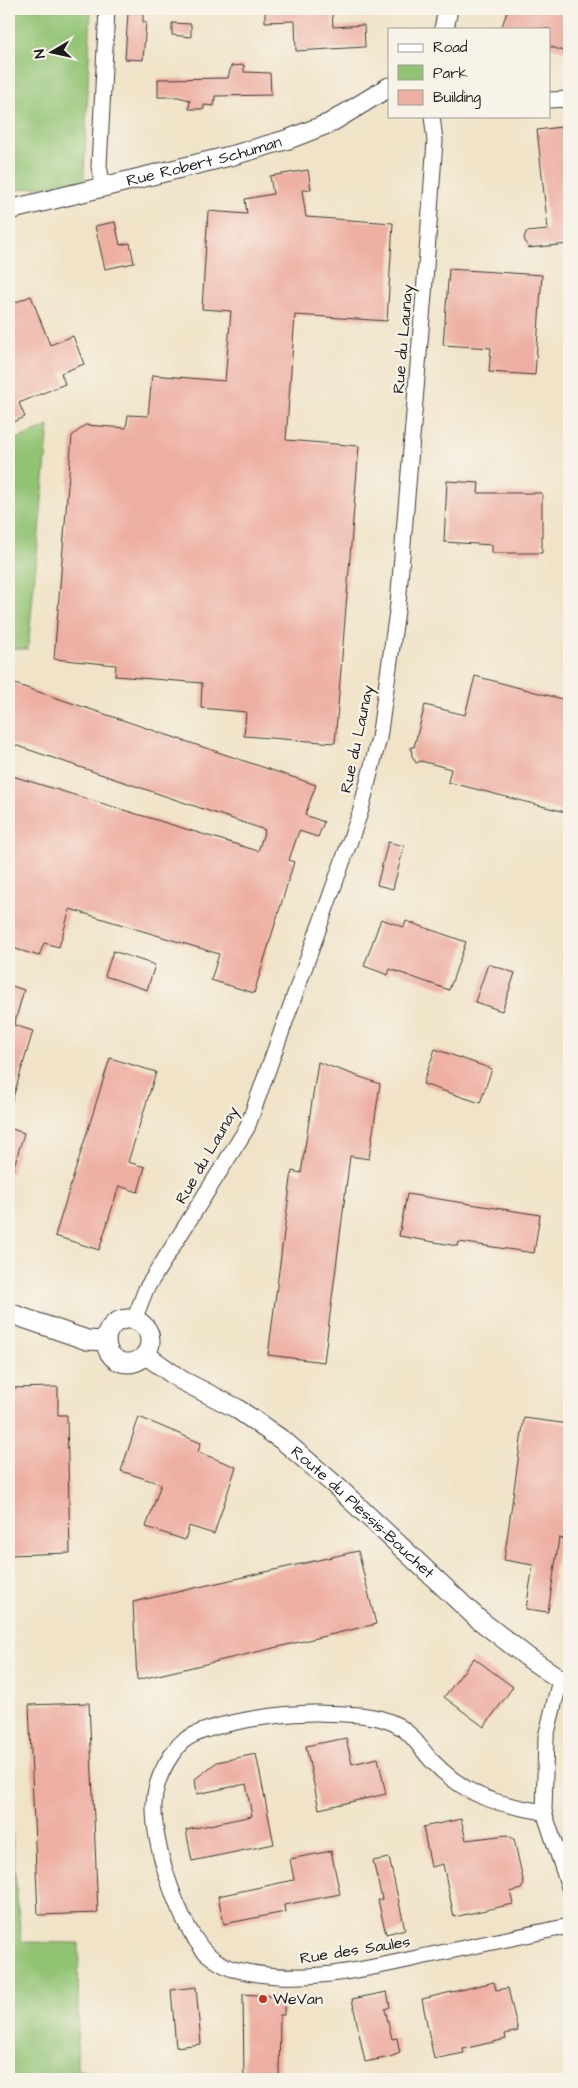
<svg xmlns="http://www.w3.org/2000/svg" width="578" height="2088" font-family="'Architects Daughter',sans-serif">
<rect width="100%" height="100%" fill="#f7f3e8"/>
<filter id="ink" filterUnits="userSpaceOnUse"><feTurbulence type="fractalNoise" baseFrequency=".02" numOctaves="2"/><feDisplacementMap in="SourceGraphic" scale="10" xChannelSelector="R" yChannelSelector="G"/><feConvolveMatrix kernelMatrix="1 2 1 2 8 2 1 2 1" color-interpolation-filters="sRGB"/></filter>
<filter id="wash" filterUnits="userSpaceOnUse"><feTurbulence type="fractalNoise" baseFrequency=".0096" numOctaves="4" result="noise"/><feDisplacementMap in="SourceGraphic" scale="20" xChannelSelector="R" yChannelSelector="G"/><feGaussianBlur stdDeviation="1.12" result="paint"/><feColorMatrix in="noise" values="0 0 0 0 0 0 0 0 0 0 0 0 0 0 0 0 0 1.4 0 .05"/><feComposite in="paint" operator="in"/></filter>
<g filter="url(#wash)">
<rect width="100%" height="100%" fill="#f0e3c7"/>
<g fill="#92c373" stroke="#577048">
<polygon points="9,9 91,9 84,180 9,191"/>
<polygon points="49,426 28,649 14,649 9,642 9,442"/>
<polygon points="9,1801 21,1942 79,1943 77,2069 114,2079 9,2079"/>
</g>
<g id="blocks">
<g fill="#eeafa3">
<polygon points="265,9 332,9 333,27 364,25 365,47 296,51 295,21 265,22"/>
<polygon points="508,9 569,9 569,53 549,46 549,29 501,29"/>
<polygon points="128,12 143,13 143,22 146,22 143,60 125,59"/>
<polygon points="172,23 191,24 191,37 172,35"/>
<polygon points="244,65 244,72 270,73 271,95 215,96 214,106 204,105 204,109 189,109 190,100 178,97 158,97 158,79 228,78 231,66"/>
<polygon points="569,126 569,244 528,248 524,238 526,232 548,230 537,130"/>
<polygon points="308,170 311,189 302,190 306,217 393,223 387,321 295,315 286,440 359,446 335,743 244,736 246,712 201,708 202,683 115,676 116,665 54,659 72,436 85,425 126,428 128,415 148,416 152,375 225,381 231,311 202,309 208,211 247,214 245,199 273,194 270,176"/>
<polygon points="115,222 120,245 130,243 134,263 105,269 95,226"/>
<polygon points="449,269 542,275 535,375 489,372 491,348 443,345"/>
<polygon points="31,296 50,345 73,336 84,364 61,373 65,384 19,403 25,417 9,424 9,305"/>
<polygon points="447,481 479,483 478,493 542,493 542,553 492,553 492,545 444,542"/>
<polygon points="475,676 569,701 569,813 448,782 451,769 421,761 416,763 412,756 411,747 414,747 425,705 465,715"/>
<polygon points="9,682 316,785 305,815 324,822 318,837 299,831 289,860 294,862 254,993 211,980 219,954 70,909 59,947 44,943 39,956 9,947 9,775 258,851 265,830 9,743"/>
<polygon points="388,842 404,846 393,889 377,885"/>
<polygon points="381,919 404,927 406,921 466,942 449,990 390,969 388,975 364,966"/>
<polygon points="113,951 155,965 147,990 105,976"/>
<polygon points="488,964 515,973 502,1011 475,1002"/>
<polygon points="9,985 24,990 14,1025 33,1031 12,1101 9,1100"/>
<polygon points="435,1049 492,1069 480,1103 423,1084"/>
<polygon points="110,1058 156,1072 128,1162 145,1167 138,1192 119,1186 99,1250 55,1236"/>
<polygon points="318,1062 380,1084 369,1159 350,1156 324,1362 268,1355 292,1171 301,1173"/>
<polygon points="9,1128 24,1133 12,1173 9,1173"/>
<polygon points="407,1194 540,1215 534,1253 459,1242 458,1246 399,1236"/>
<polygon points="58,1387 58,1415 67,1415 70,1553 9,1555 9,1388"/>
<polygon points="139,1417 201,1443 198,1452 236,1467 214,1534 189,1526 185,1540 146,1527 161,1484 121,1471"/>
<polygon points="524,1418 569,1424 569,1540 559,1538 548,1612 526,1609 533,1565 504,1560"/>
<polygon points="358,1551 376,1624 137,1680 133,1602"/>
<polygon points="474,1658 513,1687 484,1727 444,1697"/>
<polygon points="89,1703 98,1913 38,1915 29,1705"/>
<polygon points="346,1738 352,1764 378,1758 386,1794 319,1809 306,1746"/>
<polygon points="256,1754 274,1844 192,1861 186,1830 252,1816 246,1784 197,1794 195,1779 217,1762"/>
<polygon points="461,1819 466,1840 507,1835 514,1839 524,1884 521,1889 510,1892 513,1904 454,1917 443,1864 431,1867 423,1827"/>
<polygon points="331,1851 340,1894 284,1905 285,1912 224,1924 218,1896 294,1880 290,1859"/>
<polygon points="389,1858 405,1929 386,1934 378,1900 382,1899 373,1861"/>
<polygon points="494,1982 496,1990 508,1988 518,2031 505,2034 506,2039 463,2049 464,2053 434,2059 422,1999"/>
<polygon points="196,1987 201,2044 176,2047 171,1990"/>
<polygon points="387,1992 390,2007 385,2009 392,2039 397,2038 400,2053 390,2057 365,2062 352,1999"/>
<polygon points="243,1994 284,1997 284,2015 280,2015 279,2079 244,2079"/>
</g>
</g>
</g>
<g filter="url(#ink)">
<use href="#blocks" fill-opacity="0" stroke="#3c3a36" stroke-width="1"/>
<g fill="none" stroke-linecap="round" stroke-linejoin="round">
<defs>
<g id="minor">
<polyline points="549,100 569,99"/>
<polyline points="103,187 99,166 107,9"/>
<polyline points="134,1320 146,1289 247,1128 360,813 379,738 398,604 424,294 435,141 432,116"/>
<polyline points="560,1680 546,1737 544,1812 569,1887"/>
<path d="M544,1812C496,1804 467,1797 432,1761C419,1747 411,1731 393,1723C371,1713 342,1714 318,1713C288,1712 198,1723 179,1745C165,1762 155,1782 154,1804C153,1845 176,1914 200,1946C206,1955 223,1966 233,1969C300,1986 361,1970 426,1956C474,1946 522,1936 569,1926"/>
</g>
<g id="tertiary">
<polyline points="444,29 448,9"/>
<path id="s1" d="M9,210L234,155L289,139L330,123L389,87"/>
<polyline points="9,1313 87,1340 106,1341"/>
<circle cx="128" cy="1341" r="22"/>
<path id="s2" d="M146,1355L181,1380L236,1408L285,1442L335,1485L477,1618L530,1659L569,1685"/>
</g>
</defs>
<use href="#minor" stroke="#3c3a36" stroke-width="17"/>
<use href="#tertiary" stroke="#3c3a36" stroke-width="21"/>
<use href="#minor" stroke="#fff" stroke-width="15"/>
<use href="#tertiary" stroke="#fff" stroke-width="19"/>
</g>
</g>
<circle fill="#c8321e" stroke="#f7f3e8" stroke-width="2" cx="263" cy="1999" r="5"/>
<g text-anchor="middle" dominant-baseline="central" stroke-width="4.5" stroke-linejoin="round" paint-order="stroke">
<g font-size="16" fill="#1c1c1c" stroke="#f7f3e8">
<text stroke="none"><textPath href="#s1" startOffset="201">Rue Robert Schuman</textPath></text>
<text transform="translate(403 339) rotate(-85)">Rue du Launay</text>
<text transform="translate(357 739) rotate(-78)">Rue du Launay</text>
<text transform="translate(207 1155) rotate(-60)">Rue du Launay</text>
<text stroke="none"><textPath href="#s2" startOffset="269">Route du Plessis-Bouchet</textPath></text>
<text transform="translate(355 1950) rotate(-9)">Rue des Saules</text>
</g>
<g font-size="16" fill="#1c1c1c" stroke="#f7f3e8" text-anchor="start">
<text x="273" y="1999">WeVan</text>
</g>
</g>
<rect width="578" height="2088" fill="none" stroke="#f7f3e8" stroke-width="30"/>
<rect x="388" y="28" width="162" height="90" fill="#f7f3e8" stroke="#9f9d96"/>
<rect x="398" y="44" width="25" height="8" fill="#ffffff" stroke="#9f9d96"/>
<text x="433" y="52" font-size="15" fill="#1c1c1c">Road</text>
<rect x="398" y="65" width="25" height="15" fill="#92c373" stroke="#9f9d96"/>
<text x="433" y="78" font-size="15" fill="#1c1c1c">Park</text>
<rect x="398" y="90" width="25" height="15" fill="#eeafa3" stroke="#9f9d96"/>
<text x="433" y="102" font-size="15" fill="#1c1c1c">Building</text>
<g transform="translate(52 52) rotate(261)" stroke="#f7f3e8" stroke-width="4" paint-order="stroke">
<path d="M0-4L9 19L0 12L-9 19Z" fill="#1c1c1c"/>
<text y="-8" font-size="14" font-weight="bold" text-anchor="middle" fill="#1c1c1c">N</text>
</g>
</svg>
